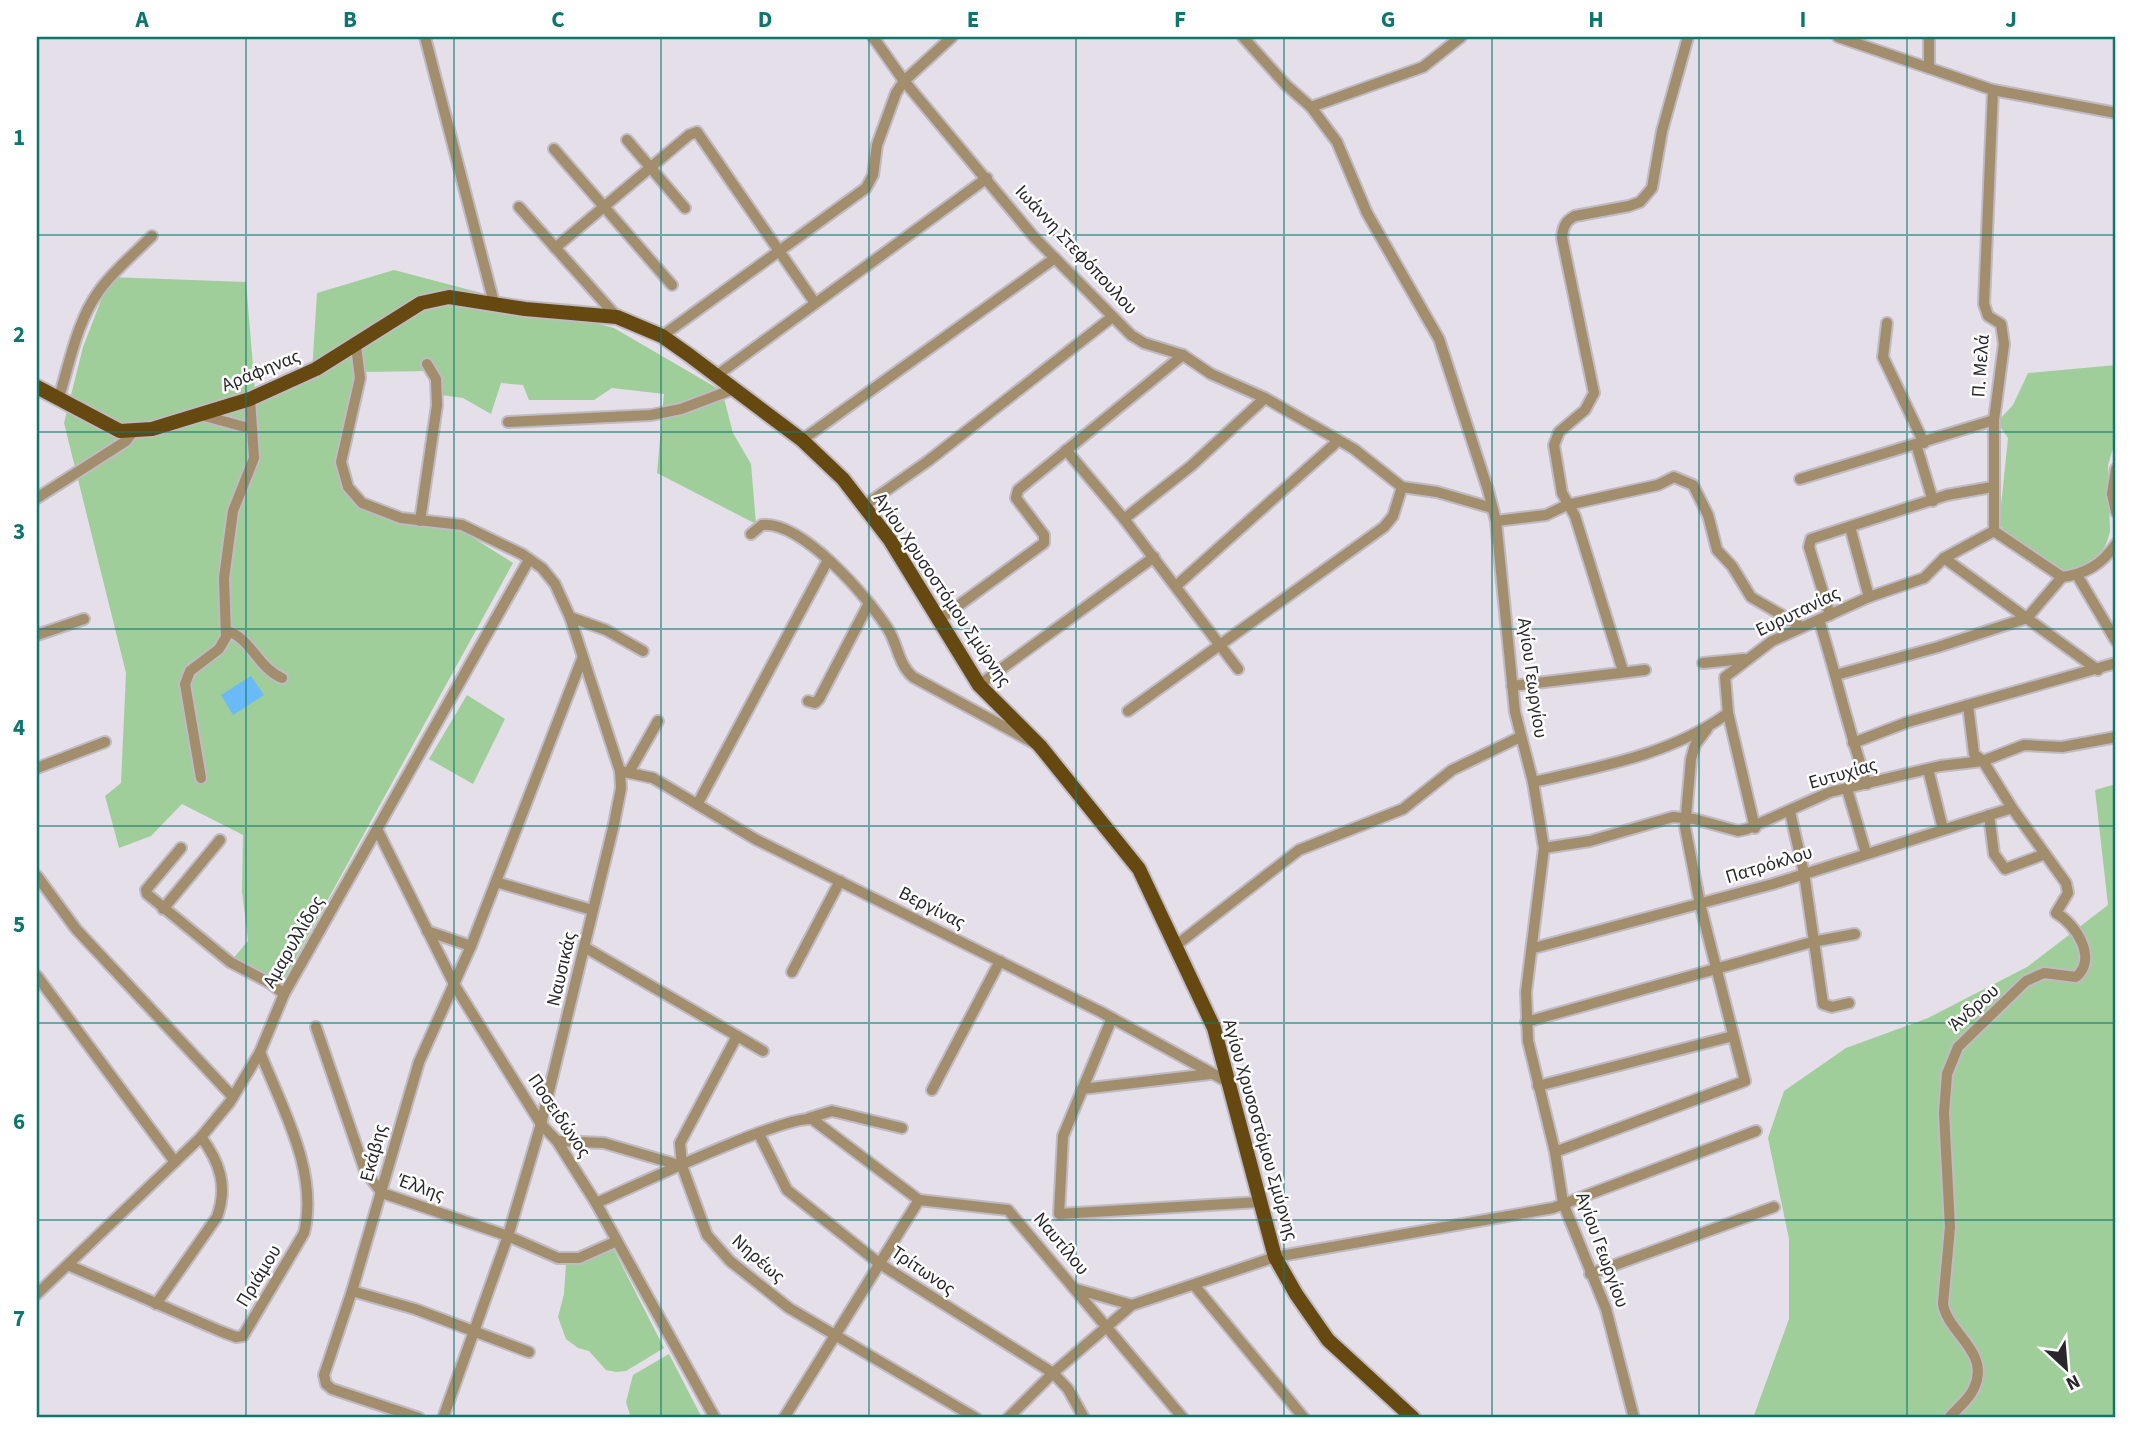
<svg xmlns="http://www.w3.org/2000/svg" width="2153" height="1455" font-family="'Source Sans 3',sans-serif">
<rect width="100%" height="100%" fill="#e5dfe9"/>
<g fill="#a0ce9b">
<polygon points="394,270 614,328 722,391 733,433 751,464 756,524 657,473 664,394 612,388 594,400 529,400 523,385 501,383 491,414 463,398 441,395 436,371 360,372 337,473 355,500 404,522 464,532 513,563 277,992 231,961 248,941 242,891 243,835 182,804 151,836 119,848 105,796 121,783 126,673 64,423 83,347 110,277 246,282 256,402 312,372 317,293"/>
<path d="M2116,365V439L2108,465L2110,531C2107,545 2102,554 2091,563C2087,566 2082,571 2077,572C2055,577 2015,539 1999,525L2008,438L1997,422L2013,405L2028,373Z"/>
<polygon points="467,695 505,719 473,784 429,759"/>
<polygon points="2116,784 2116,1418 1753,1418 1789,1319 1789,1239 1768,1138 1784,1091 1846,1048 1928,1018 2027,967 2108,905 2095,790"/>
<polygon points="613,1248 664,1348 626,1371 616,1372 606,1370 589,1351 578,1348 566,1339 558,1317 564,1294 566,1263 586,1261"/>
<polygon points="669,1354 702,1418 631,1418 626,1402 633,1375"/>
</g>
<polygon fill="#6abaf7" points="251,676 264,695 233,715 221,695"/>
<g fill="none" stroke-linecap="round" stroke-linejoin="round">
<defs>
<g id="minor">
<polyline points="425,37 494,303"/>
<polyline points="873,37 904,81 1034,237 1131,335 1144,343 1183,355 1211,374 1265,398 1354,449 1402,487 1437,492 1492,508"/>
<polyline points="1243,37 1286,85 1311,107 1337,142 1367,213 1439,339 1488,490 1496,521 1515,712 1533,782 1544,848 1526,992 1528,1041 1555,1152 1563,1203 1606,1309 1634,1418"/>
<polyline points="1838,37 1993,90 2116,113"/>
<polyline points="1929,37 1929,68"/>
<polyline points="1993,90 1984,304 1988,316 2001,324 2004,344 1994,420 1994,531 2062,577"/>
<polyline points="1311,107 1423,67 1461,37"/>
<polyline points="627,140 685,208"/>
<polyline points="554,149 672,285"/>
<polyline points="519,207 617,317"/>
<polyline points="555,248 689,135 697,132 815,303"/>
<polyline points="1887,323 1883,357 1924,443"/>
<polyline points="662,336 866,188 873,175 877,145 896,93 904,81 952,37"/>
<polyline points="356,346 360,378 341,462 348,487 362,503 401,518 462,525 522,554 542,568 555,584 570,617 620,771 621,788 614,824 541,1124 508,1236 443,1418"/>
<polyline points="716,376 987,178"/>
<path d="M59,397C70,362 77,321 99,291C113,271 135,253 152,236"/>
<polyline points="201,415 252,429"/>
<polyline points="508,422 651,415 681,409 734,389"/>
<polyline points="802,440 1055,258"/>
<polyline points="1916,444 1933,501"/>
<polyline points="1066,450 1124,519 1238,669"/>
<polyline points="2116,469 2112,494 2116,512"/>
<polyline points="1800,479 1994,420"/>
<polyline points="37,498 126,441 133,432"/>
<polyline points="864,506 928,461 1111,318"/>
<polyline points="1124,519 1191,466 1265,398"/>
<polyline points="420,521 437,405 436,379 427,364"/>
<polyline points="1496,521 1546,515 1567,505 1658,485 1674,477 1693,485 1708,515 1717,550 1732,566 1751,597 1802,627"/>
<polyline points="1850,527 1869,597"/>
<path d="M751,534L762,525C802,521 868,597 888,629C898,645 898,664 913,677L1034,743"/>
<polyline points="1944,558 2098,670"/>
<polyline points="2077,575 2116,641"/>
<polyline points="1176,586 1338,441"/>
<polyline points="1830,615 1809,547 1811,539 1947,495 1992,487"/>
<polyline points="570,617 606,630 643,651"/>
<polyline points="940,619 1044,543 1044,535 1016,498 1018,490 1183,355"/>
<path d="M1819,620C1836,674 1848,729 1867,784"/>
<path d="M227,631C251,638 258,668 282,678"/>
<polyline points="37,635 84,619"/>
<polyline points="1703,663 1744,659"/>
<path d="M1623,671L1575,516L1562,493L1554,445L1559,432L1585,410L1594,393L1562,238C1563,227 1565,221 1575,216L1629,206L1640,202L1652,188L1662,131L1688,37"/>
<path d="M1836,675L1938,647L2027,618L2062,577C2086,574 2102,564 2116,544"/>
<polyline points="979,685 1154,557"/>
<polyline points="1512,686 1645,670"/>
<polyline points="808,701 815,703 819,699 868,605"/>
<polyline points="1128,711 1384,527 1393,516 1402,487"/>
<polyline points="1728,713 1755,828"/>
<polyline points="1853,743 1908,722 2116,663"/>
<polyline points="37,768 105,742"/>
<polyline points="1928,769 1943,829"/>
<polyline points="620,771 653,778 755,839 1101,1012 1228,1082"/>
<polyline points="629,772 658,721"/>
<polyline points="201,778 185,684 190,671 219,649 226,637 224,578 233,511 254,458 250,399"/>
<path d="M1533,782C1599,767 1673,754 1728,713L1725,677L1772,641L1869,597L1924,578L1944,558L1994,531"/>
<polyline points="1847,789 1866,853"/>
<polyline points="698,803 828,560"/>
<polyline points="1790,812 1804,873 1823,1004 1832,1007 1849,1003"/>
<polyline points="1989,815 1994,854 2005,869 2045,854"/>
<polyline points="378,831 455,986 541,1124 557,1141 596,1203 715,1418"/>
<polyline points="181,848 146,890 147,894 230,962 270,983 284,994"/>
<polyline points="1544,848 1590,841 1673,817 1694,819 1738,831 1747,829 1830,792 1940,766 1983,761 2024,745 2062,747 2116,737"/>
<polyline points="37,876 76,929 233,1097"/>
<polyline points="496,882 592,910"/>
<polyline points="163,909 220,840"/>
<polyline points="427,931 471,946"/>
<polyline points="1174,947 1299,850 1403,809 1452,770 1520,737"/>
<polyline points="586,948 763,1051"/>
<polyline points="1534,948 1773,884 2012,808"/>
<polyline points="792,972 840,881"/>
<polyline points="37,976 175,1162"/>
<polyline points="1112,1018 1063,1136 1059,1214 1260,1202"/>
<polyline points="1526,1022 1812,942 1855,934"/>
<polyline points="316,1027 365,1171 382,1193 508,1236 558,1258 579,1258 617,1241"/>
<polyline points="737,1036 680,1143 682,1166 707,1235 730,1261 789,1308 976,1418"/>
<polyline points="1538,1086 1733,1036"/>
<polyline points="1082,1089 1210,1074"/>
<polyline points="932,1090 1000,961"/>
<polyline points="809,1118 832,1111 902,1128"/>
<polyline points="759,1134 787,1190 880,1264 1053,1373 1068,1389 1084,1418"/>
<polyline points="557,1141 604,1143 682,1166"/>
<polyline points="1555,1152 1745,1081 1700,904 1685,827 1691,759 1695,745 1707,729"/>
<path d="M596,1203C633,1187 781,1116 812,1119L919,1200L1008,1210L1183,1418"/>
<path d="M68,1265L220,1331L236,1337L243,1336L304,1233C319,1172 282,1108 260,1052"/>
<polyline points="1590,1274 1774,1207"/>
<polyline points="1194,1285 1304,1418"/>
<polyline points="1076,1289 1132,1305"/>
<polyline points="352,1291 415,1309 529,1352"/>
<polyline points="37,1294 201,1137 230,1102 260,1052 284,994 526,565"/>
<path d="M156,1304L217,1217C228,1187 220,1162 201,1137"/>
<polyline points="419,1418 332,1389 326,1384 324,1375 352,1291 419,1062 471,946 582,659"/>
<polyline points="784,1418 919,1200"/>
<polyline points="1008,1418 1053,1373 1132,1305 1275,1257 1553,1208 1756,1131"/>
<path d="M1949,1418C1957,1408 1969,1400 1974,1388C1991,1352 1948,1334 1943,1304L1950,1227L1944,1113L1947,1074L1958,1047L2026,981L2044,973L2076,977C2098,959 2076,924 2056,913L2068,893L2066,883L2012,808L1983,761L1974,754L1968,705"/>
</g>
<polyline id="major" points="37,387 120,431 152,429 250,399 316,369 421,303 449,297 525,309 617,317 662,336 689,355 802,440 843,479 890,540 979,685 1040,746 1139,869 1214,1028 1275,1257 1296,1294 1328,1340 1413,1418"/>
</defs>
<use href="#minor" stroke="#bfbac3" stroke-width="14"/>
<use href="#major" stroke="#bfbac3" stroke-width="18"/>
<use href="#minor" stroke="#a28e6c" stroke-width="10"/>
<use href="#major" stroke="#664910" stroke-width="14"/>
</g>
<path fill="none" stroke="#0f766e" stroke-width="2" stroke-opacity="0.55" d="M246,37V1418M454,37V1418M661,37V1418M869,37V1418M1076,37V1418M1284,37V1418M1492,37V1418M1699,37V1418M1907,37V1418M37,235H2116M37,432H2116M37,629H2116M37,826H2116M37,1023H2116M37,1220H2116"/>
<g text-anchor="middle" dominant-baseline="central" stroke-width="5" stroke-linejoin="round" paint-order="stroke">
<g font-size="19" fill="#29272b" stroke="#fff">
<text transform="translate(1076 250) rotate(47)">Ιωάννη Στεφόπουλου</text>
<text transform="translate(1981 366) rotate(-86)">Π. Μελά</text>
<text transform="translate(261 371) rotate(-22)">Αράφηνας</text>
<text transform="translate(942 590) rotate(56)">Αγίου Χρυσοστόμου Σμύρνης</text>
<text transform="translate(1798 612) rotate(-26)">Ευρυτανίας</text>
<text transform="translate(1532 678) rotate(82)">Αγίου Γεωργίου</text>
<text transform="translate(1843 774) rotate(-16)">Ευτυχίας</text>
<text transform="translate(1769 865) rotate(-17)">Πατρόκλου</text>
<text transform="translate(932 908) rotate(27)">Βεργίνας</text>
<text transform="translate(294 942) rotate(-60)">Αμαρυλλίδος</text>
<text transform="translate(562 969) rotate(-77)">Ναυσικάς</text>
<text transform="translate(1974 1008) rotate(-42)">Άνδρου</text>
<text transform="translate(559 1116) rotate(56)">Ποσειδώνος</text>
<text transform="translate(1260 1130) rotate(74)">Αγίου Χρυσοστόμου Σμύρνης</text>
<text transform="translate(374 1153) rotate(-75)">Εκάβης</text>
<text transform="translate(421 1188) rotate(20)">Έλλης</text>
<text transform="translate(1061 1244) rotate(50)">Ναυτίλου</text>
<text transform="translate(1602 1250) rotate(70)">Αγίου Γεωργίου</text>
<text transform="translate(758 1259) rotate(41)">Νηρέως</text>
<text transform="translate(923 1271) rotate(34)">Τρίτωνος</text>
<text transform="translate(259 1276) rotate(-59)">Πριάμου</text>
</g>
</g>
<rect width="2153" height="1455" fill="none" stroke="#ffffff" stroke-width="77"/>
<g transform="translate(2066 1368) rotate(154)" stroke="#ffffff" stroke-width="5" paint-order="stroke">
<path d="M0-5L12 26L0 18L-12 26Z" fill="#29272b"/>
<text y="-10" font-size="19" font-weight="bold" text-anchor="middle" fill="#29272b">N</text>
</g>
<rect x="38" y="38" width="2076" height="1378" fill="none" stroke="#0f766e" stroke-width="2.5"/>
<g font-size="23" text-anchor="middle" font-weight="bold" fill="#0f766e">
<text x="142" y="27">A</text>
<text x="350" y="27">B</text>
<text x="558" y="27">C</text>
<text x="765" y="27">D</text>
<text x="973" y="27">E</text>
<text x="1180" y="27">F</text>
<text x="1388" y="27">G</text>
<text x="1596" y="27">H</text>
<text x="1803" y="27">I</text>
<text x="2011" y="27">J</text>
<text x="19" y="145">1</text>
<text x="19" y="342">2</text>
<text x="19" y="539">3</text>
<text x="19" y="735">4</text>
<text x="19" y="932">5</text>
<text x="19" y="1129">6</text>
<text x="19" y="1326">7</text>
</g>
</svg>
